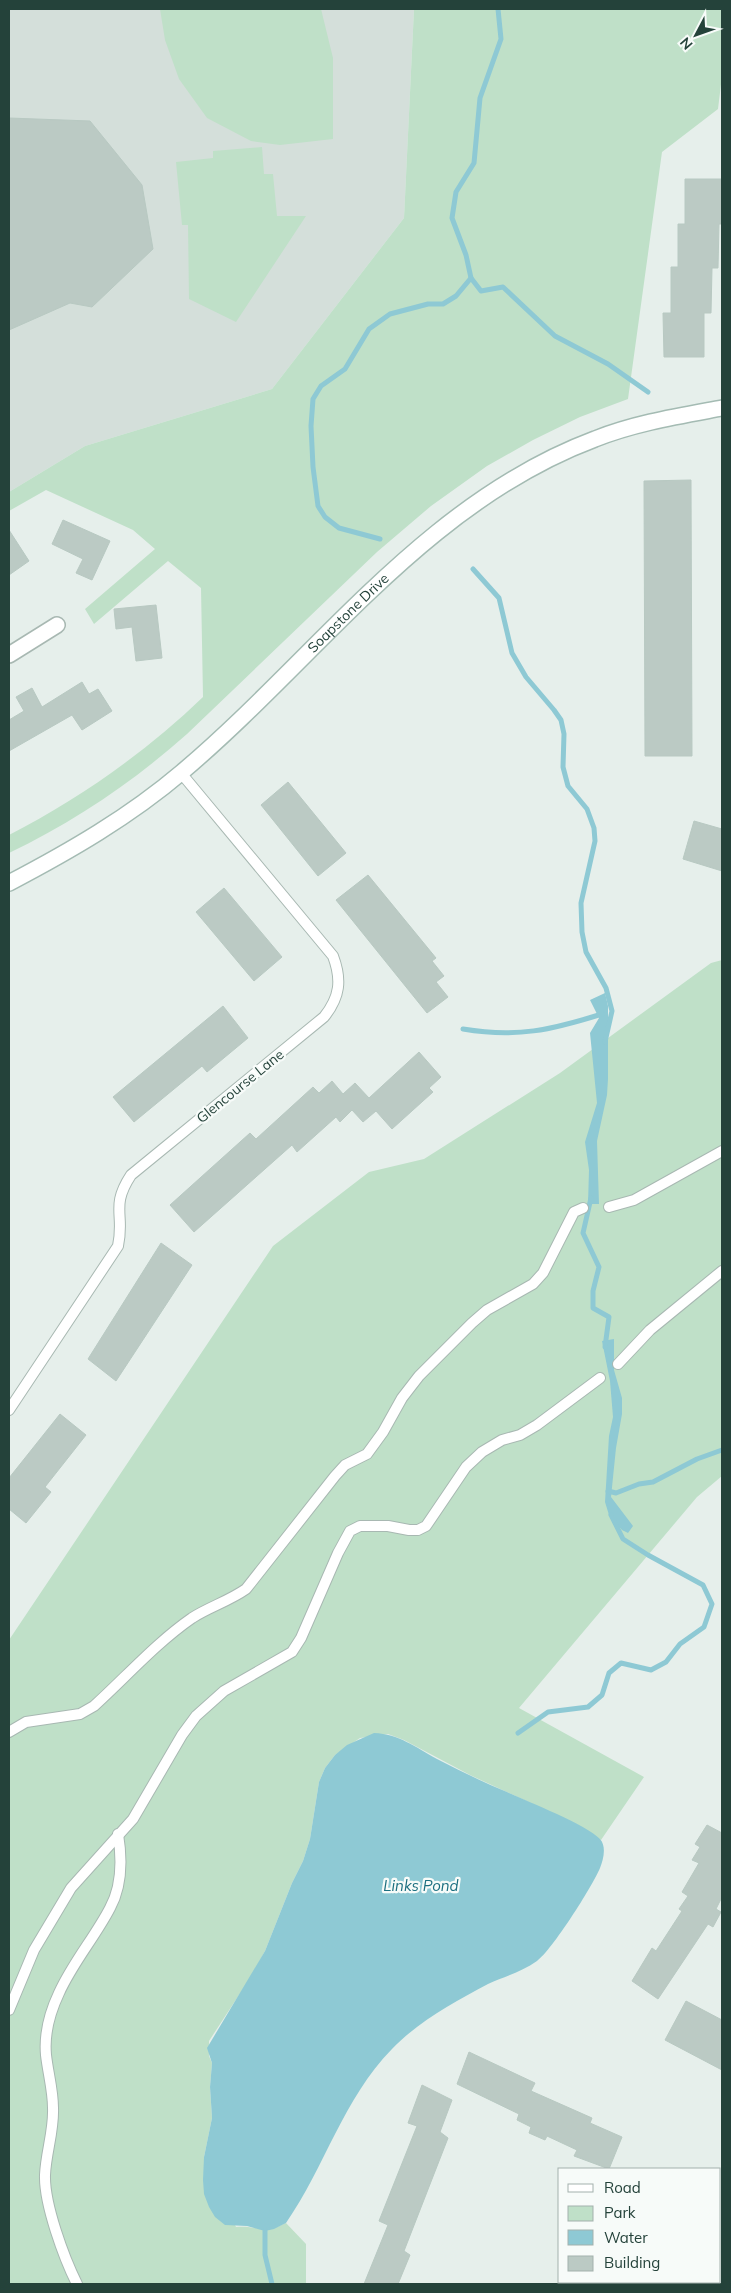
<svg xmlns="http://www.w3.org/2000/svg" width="731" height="2293" font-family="Mulish,sans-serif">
<rect width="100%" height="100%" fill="#e6efeb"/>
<polygon fill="#d4dfda" points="9,9 414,9 404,218 272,389 85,446 9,492"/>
<g fill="#bfe0c8">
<polygon points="160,9 321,9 333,58 333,139 280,145 251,141 207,118 179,79 165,40"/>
<path d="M414,9H722V76L718,109L662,152L628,399L580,417L533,440L487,466L431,506L377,552L187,734C133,782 74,822 9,853V835C79,799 146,752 203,697L201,588L168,561L94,624L85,609L155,549L133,530L46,490L9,511V492L85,446L272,389L404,218Z"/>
<polygon points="262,147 264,174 273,174 277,216 306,216 236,322 189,299 188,225 182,225 176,162 213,158 213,151"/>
<path d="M722,960V1476L697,1497L519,1708L644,1777L601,1840L578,1825L470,1775L404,1740L388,1734L360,1738L335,1755L325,1768L319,1782L310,1839L303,1861L292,1883L265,1951L252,1975L209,2041V2056L212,2063L210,2087L212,2118L204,2157L236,2227C259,2225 262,2235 286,2223L306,2244V2284H9V1640L273,1246L369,1172L424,1159L560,1073L711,963Z"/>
</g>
<g fill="#8ec9d4">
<polygon points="605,993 608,1006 608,1079 607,1095 597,1141 599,1204 588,1204 589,1170 585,1142 597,1103 590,1033 599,1018 590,1000"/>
<polygon points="614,1339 614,1370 622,1398 622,1414 616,1448 611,1497 633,1526 628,1533 622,1530 609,1515 605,1502 609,1436 613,1417 610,1381 602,1341"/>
<path d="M374,1733C399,1734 415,1747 437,1759C460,1771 483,1782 507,1792C528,1802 586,1824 600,1839C607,1847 603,1860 600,1868C592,1887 552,1950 537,1961C522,1972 505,1976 488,1984C454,2002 419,2021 392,2049C343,2099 325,2167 286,2223L274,2229L265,2231L247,2226L225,2225L215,2217L209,2207L204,2194L203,2180L204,2157L212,2118L210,2087L212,2063L207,2048L265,1951L292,1883L303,1861L310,1839L319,1782L325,1768L335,1755L347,1745Z"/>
</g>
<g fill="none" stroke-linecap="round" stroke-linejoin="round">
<g stroke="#8ec9d4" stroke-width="5">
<polyline points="498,9 501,39 480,98 474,163 456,192 452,218 466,255 471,278 481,291 503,287 555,336 608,364 648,392"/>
<polyline points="380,539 339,528 325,517 318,506 313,467 311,426 313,399 321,386 345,369 369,329 390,314 428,304 443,304 456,296 471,278"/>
<polyline points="473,569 499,598 512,653 526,677 554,710 561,720 564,734 563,767 568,786 587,809 594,828 595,841 581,903 582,932 586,952 606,988 612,1011 605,1042"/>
<path d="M463,1029C517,1038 551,1030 602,1014"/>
<polyline points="591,1198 583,1233 599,1267 593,1291 593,1308 609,1317 605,1347"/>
<polyline points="608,1491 616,1493 639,1484 653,1482 697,1459 722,1450"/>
<polyline points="518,1733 548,1712 588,1707 602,1695 609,1673 621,1663 651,1670 666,1662 680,1644 704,1627 712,1604 703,1585 648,1555 623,1539 611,1515"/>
<polyline points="265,2231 265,2255 272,2284"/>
</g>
</g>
<g fill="#bbcac4" stroke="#b8c9c2">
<polygon points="9,118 90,121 142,185 153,249 92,307 70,303 9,330"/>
<polygon points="685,179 722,179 722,224 719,224 718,268 712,268 711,313 704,313 704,357 664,357 663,313 671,313 671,267 678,267 678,224 685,224"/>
<polygon points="691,480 692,756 645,756 644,481"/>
<polygon points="63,520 110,541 92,580 76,573 83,559 52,544"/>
<polygon points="9,530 29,561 9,575"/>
<polygon points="156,605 162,658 136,661 132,627 116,629 114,609"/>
<polygon points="82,682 89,694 98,689 112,711 82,730 72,715 9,751 9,720 24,711 16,697 32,688 42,707"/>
<polygon points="288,782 346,853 318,876 261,805"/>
<polygon points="694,821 722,829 722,871 683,859"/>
<polygon points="368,875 436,958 432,961 444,976 436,982 448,997 427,1013 336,900"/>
<polygon points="224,888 282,957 254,981 196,912"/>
<polygon points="223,1006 248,1038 207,1072 202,1066 134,1122 113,1097"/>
<polygon points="419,1052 441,1077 429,1088 433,1092 392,1129 376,1111 363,1122 352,1110 340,1122 336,1117 297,1152 292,1145 194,1232 170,1205 250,1133 256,1139 313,1087 319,1093 332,1081 343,1094 355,1083 369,1098"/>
<polygon points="161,1243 192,1265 116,1381 88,1359"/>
<polygon points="60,1414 86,1435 45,1487 51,1492 26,1523 9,1509 9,1478"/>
<polygon points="707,1825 722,1833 722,1897 716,1909 721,1912 713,1927 708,1924 658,1999 632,1981 652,1948 656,1951 682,1911 679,1909 688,1896 682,1892 699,1863 692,1860 700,1847 695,1844"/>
<polygon points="686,2001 722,2020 722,2070 665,2040"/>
<polygon points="469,2052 535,2083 531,2091 592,2118 590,2123 622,2137 609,2169 574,2156 577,2150 547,2136 545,2140 529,2133 531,2127 517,2120 519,2114 457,2084"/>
<polygon points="422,2085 452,2100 440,2132 448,2138 404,2251 410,2255 398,2284 364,2284 388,2225 379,2221 417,2126 408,2123"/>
</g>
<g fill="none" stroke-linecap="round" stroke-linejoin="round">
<defs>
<g id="lane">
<polyline points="609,1207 634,1200 722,1151"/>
<polyline points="618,1364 650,1330 722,1271"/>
<path d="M9,1410L118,1246C125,1214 110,1207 131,1175L324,1017C340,997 342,980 333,956L181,773"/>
<path d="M9,1732L26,1722L80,1714L94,1706C126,1677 156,1643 192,1618C209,1607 229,1601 246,1589L335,1476L345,1465L367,1454L383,1432L402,1398L419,1376L472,1323L487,1310L533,1284L543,1273L574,1212L583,1208"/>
<polyline points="9,2010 34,1950 71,1888 133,1819 182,1735 196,1716 224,1691 292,1652 301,1638 338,1553 350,1531 360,1526 388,1526 409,1530 418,1530 426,1526 466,1467 482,1452 502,1440 520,1435 537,1425 600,1378"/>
<path d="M77,2284C64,2258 44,2204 45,2175C46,2152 54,2131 53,2108C53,2090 48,2073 46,2055C44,2033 50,2012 59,1993C73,1962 95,1937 110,1908C122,1886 122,1858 118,1834"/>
</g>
<polyline id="street" points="9,655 57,625"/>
<g id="secondary">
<path id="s1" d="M9,883C70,851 129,817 182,772C317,658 424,503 595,439C635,423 679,416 722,408"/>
</g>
</defs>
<use href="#lane" stroke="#a8b8b2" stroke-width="12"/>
<use href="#street" stroke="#a8b8b2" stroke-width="18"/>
<use href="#secondary" stroke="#a4bbb3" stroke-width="18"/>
<use href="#lane" stroke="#fff" stroke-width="10"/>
<use href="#street" stroke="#fff" stroke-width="15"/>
<use href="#secondary" stroke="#fff" stroke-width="15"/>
</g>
<g text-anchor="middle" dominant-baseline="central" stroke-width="4.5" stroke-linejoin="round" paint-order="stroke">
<g font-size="14" fill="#24423a" stroke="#f7fbf9">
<text stroke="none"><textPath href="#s1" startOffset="436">Soapstone Drive</textPath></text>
<text transform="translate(240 1086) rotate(-39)">Glencourse Lane</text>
</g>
<g font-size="15" font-style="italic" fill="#1c6f80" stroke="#f7fbf9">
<text x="421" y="1885">Links Pond</text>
</g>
</g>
<rect width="731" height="2293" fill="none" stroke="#24423a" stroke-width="20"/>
<rect x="558" y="2168" width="162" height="115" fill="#f7fbf9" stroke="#a3b1ad"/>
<rect x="568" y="2184" width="25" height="8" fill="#ffffff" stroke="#a3b1ad"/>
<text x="604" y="2193" font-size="15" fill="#24423a">Road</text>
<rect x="568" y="2206" width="25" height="15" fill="#bfe0c8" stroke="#a3b1ad"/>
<text x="604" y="2218" font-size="15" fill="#24423a">Park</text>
<rect x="568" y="2230" width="25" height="15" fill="#8ec9d4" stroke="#a3b1ad"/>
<text x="604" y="2243" font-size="15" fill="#24423a">Water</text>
<rect x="568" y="2256" width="25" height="15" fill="#bbcac4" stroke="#a3b1ad"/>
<text x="604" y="2268" font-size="15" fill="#24423a">Building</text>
<g transform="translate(696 35) rotate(229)" stroke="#f7fbf9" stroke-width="4" paint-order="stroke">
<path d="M0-4L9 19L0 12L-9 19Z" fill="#24423a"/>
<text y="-8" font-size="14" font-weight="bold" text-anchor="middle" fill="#24423a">N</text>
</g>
</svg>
